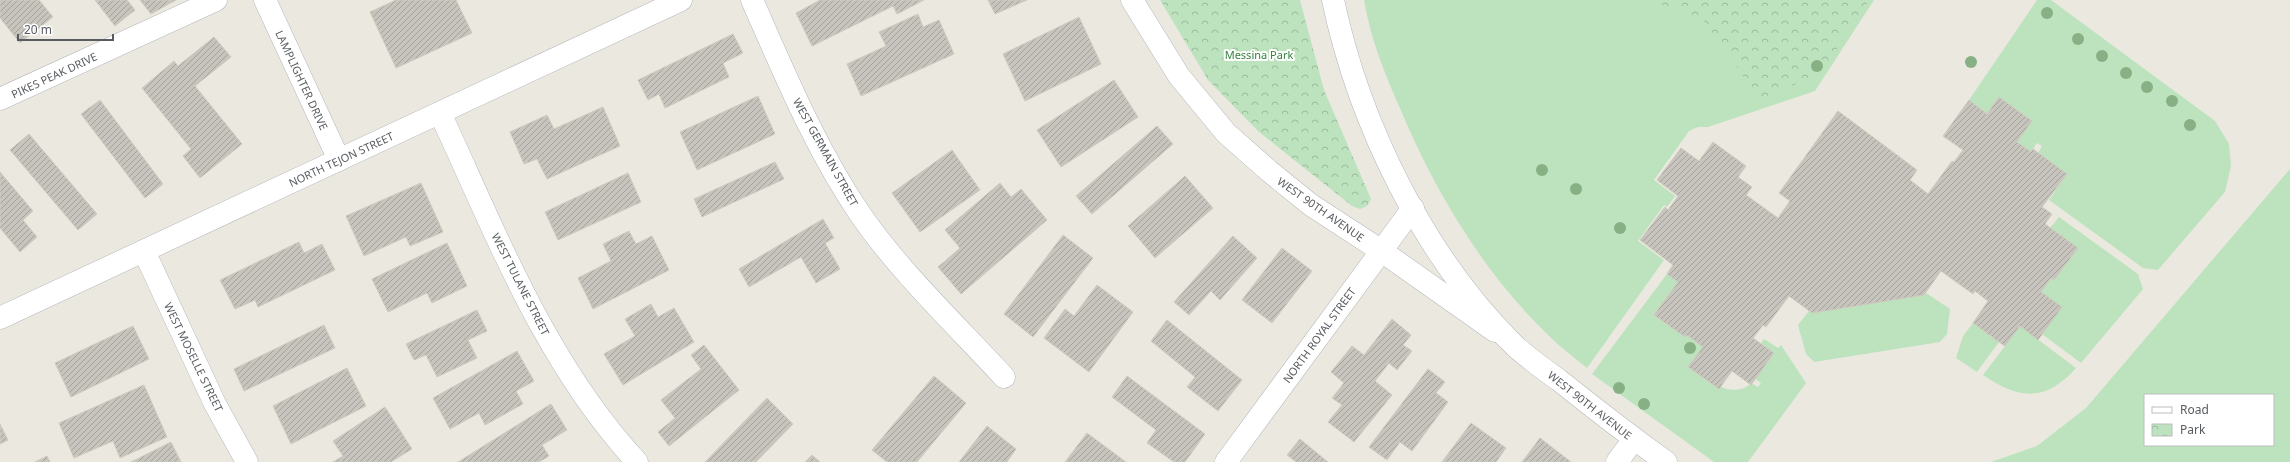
<svg xmlns="http://www.w3.org/2000/svg" width="2290" height="462" font-family="'Noto Sans',sans-serif">
<defs>
<pattern id="park-crowns" width="20" height="18" patternUnits="userSpaceOnUse"><rect width="20" height="18" fill="#bce3bd"/><path d="M2 6a3 3 0 1 1 6 0M12 15a3 3 0 1 1 6 0" fill="none" stroke="#9cbb9d"/></pattern>
<pattern id="building-hatch" width="6" height="6" patternUnits="userSpaceOnUse"><rect width="6" height="6" fill="#c6c4bd"/><path d="M-1 1l2-2M0 6l6-6M5 7l2-2" fill="none" stroke="#a4a29d"/></pattern>
</defs>
<rect width="100%" height="100%" fill="#ebe9df"/>
<g fill="#bce3bd" fill-rule="evenodd">
<path d="M1364,0H1874L1815,91L1708,127H1698L1689,131L1654,180L1675,196L1667,207L1664,205L1638,241L1664,260L1587,368C1574,357 1560,347 1548,335C1482,271 1434,190 1399,106C1384,72 1370,37 1364,0Z"/>
<polygon points="2037,0 2051,0 2215,121 2229,144 2231,166 2225,192 2158,270 2143,268 2049,200 2066,175 2038,153 2042,146 2037,143 2031,152 2017,142 2032,121 1999,97 1987,114 1969,100"/>
<path d="M2290,169V462H1991L2037,446L2086,408ZM2145,395H2273V445H2145Z"/>
<polygon points="2059,217 2138,274 2143,289 2081,363 2042,334 2061,307 2041,292 2051,278 2054,280 2078,248 2050,228"/>
<path d="M1667,274L1678,282L1654,315L1685,337L1687,335L1703,347L1688,367L1718,389L1720,386C1729,392 1744,391 1751,383L1758,387L1761,383L1755,379L1774,353L1761,343L1764,339L1778,348L1781,345L1806,383L1748,462H1714L1592,374Z"/>
<polygon points="1926,293 1950,309 1947,334 1940,342 1814,362 1806,354 1798,325 1809,311 1812,313 1924,295"/>
<polygon points="1973,323 1999,342 1977,372 1956,358 1963,336"/>
<path d="M2020,326L2076,368C2046,402 2019,400 1983,375Z"/>
</g>
<g fill="url(#park-crowns)">
<polygon points="1160,0 1300,0 1324,90 1371,199 1367,206 1360,209 1352,206 1259,132 1208,80"/>
<polygon points="1648,0 1869,0 1820,74 1755,101 1740,71 1702,18"/>
</g>
<g fill="url(#building-hatch)" stroke="#cfcbbe">
<polygon points="0,0 39,0 53,17 20,43 0,18"/>
<polygon points="95,0 127,0 135,10 115,26"/>
<polygon points="140,0 176,0 151,14"/>
<polygon points="396,0 456,0 472,33 396,68 370,12"/>
<polygon points="820,0 924,0 897,14 893,6 812,46 796,13"/>
<polygon points="988,0 1027,0 995,14"/>
<polygon points="918,14 923,27 939,20 954,54 861,96 847,64 886,46 879,32"/>
<polygon points="1079,17 1101,64 1025,101 1003,54"/>
<polygon points="733,34 743,53 723,63 729,77 665,108 659,94 648,100 638,80"/>
<polygon points="214,37 231,57 195,86 242,144 200,178 183,156 191,149 142,88 174,61 178,66"/>
<polygon points="1114,80 1138,117 1061,167 1037,130"/>
<polygon points="758,96 775,134 697,170 680,132"/>
<polygon points="1999,97 2032,121 2017,142 2031,152 2033,149 2067,174 2042,207 2052,214 2045,224 2078,248 2054,280 2051,278 2041,292 2062,307 2038,340 2020,326 2005,346 1999,342 1973,323 1988,301 1975,291 1973,294 1941,271 1924,295 1812,313 1789,296 1766,327 1763,325 1753,338 1774,353 1751,385 1732,371 1719,389 1688,367 1703,347 1687,335 1685,337 1654,315 1678,282 1667,274 1673,265 1640,240 1665,207 1668,210 1678,196 1657,180 1681,148 1699,161 1713,142 1746,166 1738,177 1752,187 1746,195 1778,218 1790,201 1779,193 1838,111 1917,170 1910,180 1928,194 1952,161 1954,162 1963,150 1943,136 1969,100 1987,114"/>
<polygon points="100,100 163,184 145,198 81,114"/>
<polygon points="603,107 620,146 547,179 537,159 524,164 510,132 547,115 554,129"/>
<polygon points="1157,126 1173,144 1092,214 1076,196"/>
<polygon points="29,134 97,214 78,230 10,150"/>
<polygon points="952,150 980,190 920,232 892,193"/>
<polygon points="775,162 784,179 702,217 694,199"/>
<polygon points="0,172 33,211 23,220 37,237 20,252 0,228"/>
<polygon points="628,173 641,202 558,240 545,212"/>
<polygon points="1185,176 1213,208 1155,258 1128,226"/>
<polygon points="421,183 443,232 410,246 406,237 364,256 346,216"/>
<polygon points="1000,183 1011,197 1021,189 1047,220 961,294 938,267 960,248 945,230"/>
<polygon points="823,219 834,238 825,243 840,269 816,283 801,257 749,287 739,269"/>
<polygon points="629,231 636,244 652,236 669,270 593,309 578,278 611,261 603,244"/>
<polygon points="1063,235 1093,258 1033,337 1004,314"/>
<polygon points="1233,236 1257,258 1220,300 1211,291 1189,315 1174,302"/>
<polygon points="299,242 304,253 322,244 335,270 258,307 255,300 235,309 220,280"/>
<polygon points="447,243 467,286 432,303 427,293 388,312 372,279"/>
<polygon points="1282,248 1312,271 1272,323 1242,300"/>
<polygon points="1097,285 1133,312 1089,372 1044,338 1065,309 1074,316"/>
<polygon points="651,304 658,317 674,308 694,342 623,385 604,354 635,336 625,319"/>
<polygon points="477,310 487,331 468,340 477,358 437,377 426,355 414,360 406,344"/>
<polygon points="1392,319 1411,335 1403,345 1412,351 1397,370 1389,363 1375,381 1392,395 1354,442 1328,422 1342,405 1332,398 1344,383 1331,372 1352,346 1364,355"/>
<polygon points="1167,320 1242,380 1218,411 1187,387 1195,377 1151,341"/>
<polygon points="324,325 335,348 244,391 234,369"/>
<polygon points="133,326 149,359 71,397 55,363"/>
<polygon points="704,345 739,390 669,446 658,432 675,418 661,400 701,369 691,355"/>
<polygon points="517,351 534,381 516,391 523,404 485,425 479,413 450,429 433,398"/>
<polygon points="347,368 366,406 291,444 273,406"/>
<polygon points="1428,369 1445,382 1436,393 1448,402 1412,451 1400,442 1387,460 1369,447"/>
<polygon points="934,376 966,403 917,462 887,462 872,450"/>
<polygon points="1127,376 1205,434 1185,462 1174,462 1147,443 1156,430 1112,397"/>
<polygon points="144,385 167,437 120,458 113,441 74,458 59,423"/>
<polygon points="767,398 793,424 756,462 705,462"/>
<polygon points="551,404 567,430 542,445 549,456 539,462 458,462"/>
<polygon points="385,407 412,449 391,462 333,462 343,456 333,441"/>
<polygon points="1471,423 1506,448 1496,462 1442,462"/>
<polygon points="0,424 8,440 0,444"/>
<polygon points="987,426 1016,449 1007,462 959,462"/>
<polygon points="1087,433 1126,462 1065,462"/>
<polygon points="1540,438 1571,462 1522,462"/>
<polygon points="1300,439 1328,462 1296,462 1287,455"/>
<polygon points="171,442 181,462 131,462"/>
<polygon points="812,455 820,462 805,462"/>
<polygon points="47,456 50,462 35,462"/>
</g>
<g fill="none" stroke-linecap="round" stroke-linejoin="round">
<defs>
<g id="minor">
<polyline points="265,0 339,160"/>
<path d="M752,0C784,72 815,148 860,214C899,271 957,326 1004,377"/>
<polyline points="1132,0 1179,76 1226,133 1269,171 1311,205 1380,250 1495,331"/>
<polyline points="0,99 216,0"/>
<path d="M440,113C496,233 545,363 637,462"/>
<polyline points="144,251 215,404 247,462"/>
<polyline points="0,318 681,0"/>
<polyline points="1226,462 1413,208"/>
<polyline points="1617,462 1634,439"/>
</g>
<path id="tertiary" d="M1333,0C1359,123 1424,257 1515,346C1529,359 1545,370 1560,381C1595,409 1630,436 1666,462"/>
</defs>
<use href="#minor" stroke="#b5b7bc" stroke-width="23"/>
<use href="#tertiary" stroke="#b5b7bc" stroke-width="23"/>
<use href="#minor" stroke="#fff" stroke-width="22"/>
<use href="#tertiary" stroke="#fff" stroke-width="22"/>
</g>
<g fill="#87b085">
<circle cx="2047" cy="13" r="6"/>
<circle cx="2078" cy="39" r="6"/>
<circle cx="2102" cy="56" r="6"/>
<circle cx="1971" cy="62" r="6"/>
<circle cx="1817" cy="66" r="6"/>
<circle cx="2126" cy="73" r="6"/>
<circle cx="2147" cy="87" r="6"/>
<circle cx="2172" cy="101" r="6"/>
<circle cx="2190" cy="125" r="6"/>
<circle cx="1542" cy="170" r="6"/>
<circle cx="1576" cy="189" r="6"/>
<circle cx="1620" cy="228" r="6"/>
<circle cx="1690" cy="348" r="6"/>
<circle cx="1619" cy="388" r="6"/>
<circle cx="1644" cy="404" r="6"/>
</g>
<g text-anchor="middle" dominant-baseline="central" stroke-width="4" stroke-linejoin="round" paint-order="stroke">
<g font-size="11" fill="#36813c" stroke="#fff">
<text x="1259" y="54">Messina Park</text>
</g>
<g font-size="11" fill="#585c60" stroke="#fff">
<text transform="translate(54 75) rotate(-25)">PIKES PEAK DRIVE</text>
<text transform="translate(302 80) rotate(65)">LAMPLIGHTER DRIVE</text>
<text transform="translate(826 152) rotate(61)">WEST GERMAIN STREET</text>
<text transform="translate(341 159) rotate(-25)">NORTH TEJON STREET</text>
<text transform="translate(1321 209) rotate(35)">WEST 90TH AVENUE</text>
<text transform="translate(521 284) rotate(63)">WEST TULANE STREET</text>
<text transform="translate(1319 335) rotate(-54)">NORTH ROYAL STREET</text>
<text transform="translate(194 357) rotate(64)">WEST MOSELLE STREET</text>
<text transform="translate(1590 405) rotate(38)">WEST 90TH AVENUE</text>
</g>
</g>
<rect x="2144" y="394" width="130" height="52" fill="#ffffff" stroke="#bcbebf"/>
<rect x="2152" y="407" width="20" height="6" fill="#ffffff" stroke="#bcbebf"/>
<text x="2180" y="414" font-size="12" fill="#585c60">Road</text>
<rect x="2152" y="424" width="20" height="12" fill="url(#park-crowns)" stroke="#bcbebf"/>
<text x="2180" y="434" font-size="12" fill="#585c60">Park</text>
<path d="M18 34v6h95v-6" fill="none" stroke="#585c60" stroke-width="2"/>
<text x="24" y="34" font-size="12" fill="#585c60" stroke="#ffffff" stroke-width="3" paint-order="stroke">20 m</text>
</svg>
